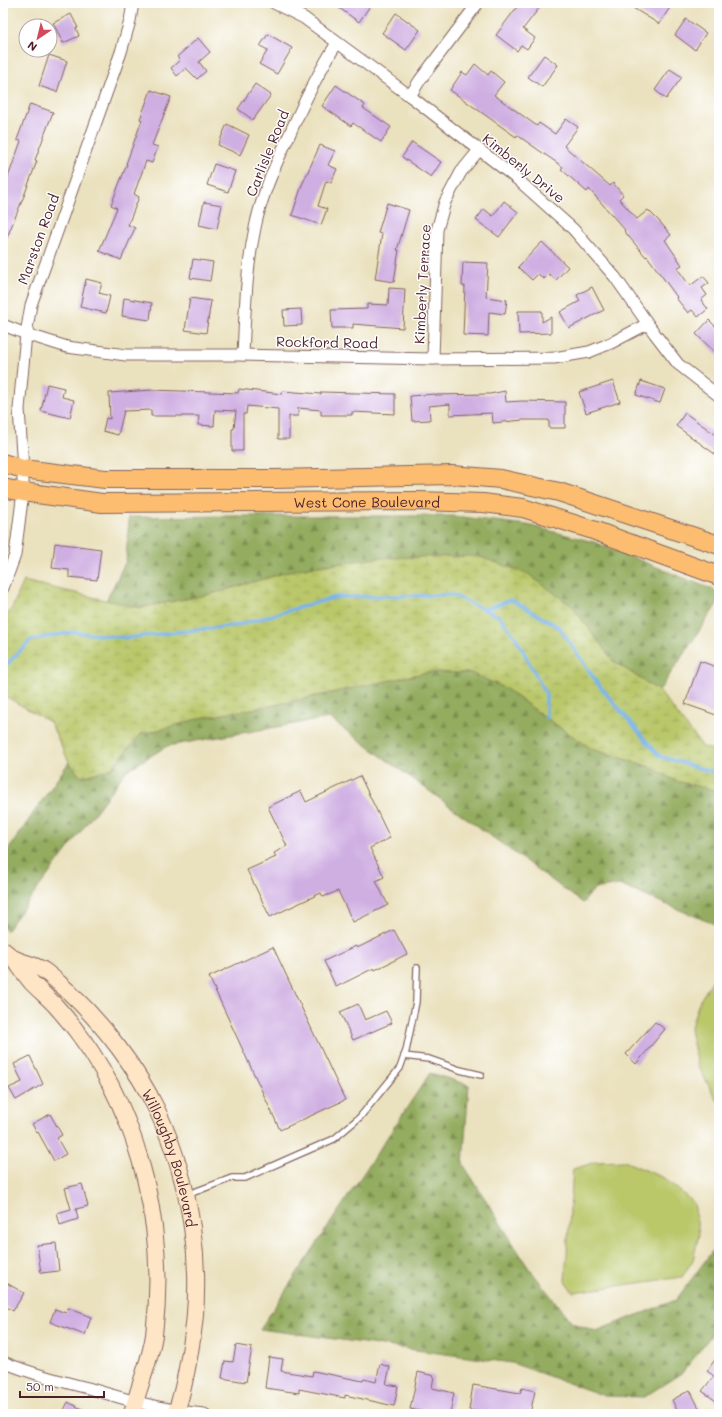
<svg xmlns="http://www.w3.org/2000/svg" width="722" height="1417" font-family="Mali,sans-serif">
<defs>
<pattern id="forest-firs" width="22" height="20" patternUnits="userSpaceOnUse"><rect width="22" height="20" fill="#93ac5e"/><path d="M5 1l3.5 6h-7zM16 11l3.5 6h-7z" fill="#7a8b4e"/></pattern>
<pattern id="wetland-marsh" width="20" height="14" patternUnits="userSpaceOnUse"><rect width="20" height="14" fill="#bac86a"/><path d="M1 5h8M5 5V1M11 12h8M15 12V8" fill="none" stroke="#a1ab5c"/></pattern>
</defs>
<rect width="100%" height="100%" fill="#fff"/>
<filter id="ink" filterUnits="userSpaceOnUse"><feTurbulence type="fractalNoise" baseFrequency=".025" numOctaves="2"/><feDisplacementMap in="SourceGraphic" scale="8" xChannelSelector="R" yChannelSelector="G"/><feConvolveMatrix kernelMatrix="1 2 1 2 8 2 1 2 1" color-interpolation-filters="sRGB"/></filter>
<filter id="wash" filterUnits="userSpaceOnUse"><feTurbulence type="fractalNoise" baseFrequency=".012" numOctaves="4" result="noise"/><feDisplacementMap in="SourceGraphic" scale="16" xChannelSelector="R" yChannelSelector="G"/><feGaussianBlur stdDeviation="0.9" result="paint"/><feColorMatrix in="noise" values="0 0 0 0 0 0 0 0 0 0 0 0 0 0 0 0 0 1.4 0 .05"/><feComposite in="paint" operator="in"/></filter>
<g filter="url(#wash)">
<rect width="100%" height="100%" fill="#eae1be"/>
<g fill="url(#forest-firs)" stroke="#6e6644">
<polygon points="242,516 454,516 527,525 594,542 719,592 719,601 659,691 613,661 573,607 378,558 298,569 212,594 139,608 106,601 126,561 129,517"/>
<polygon points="428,672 471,673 505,688 546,718 592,749 648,766 676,781 719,791 719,926 619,885 594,889 583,903 329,718 167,746 126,771 7,930 3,928 3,857 69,762 81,777 110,769 141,734 166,728 200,718 274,705"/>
<polygon points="430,1073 469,1085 463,1164 528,1267 572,1323 596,1331 676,1300 719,1242 719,1325 683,1372 644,1397 605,1396 512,1363 260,1329"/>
</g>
<polygon fill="url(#wetland-marsh)" stroke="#82744a" points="477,556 528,574 573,607 613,661 659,691 703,747 719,752 719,791 676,781 648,766 592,749 546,718 505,688 471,673 428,672 274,705 200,718 166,728 141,734 110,769 81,777 69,762 50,722 3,695 3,621 12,608 24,581 139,608 212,594 298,569 378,558"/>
<g fill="#bac86a" stroke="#82744a">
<polygon points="719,970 719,1102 716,1099 698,1066 690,1030 699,1002"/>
<polygon points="624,1161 664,1178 694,1203 699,1234 693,1260 682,1277 573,1292 565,1281 573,1169 596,1162"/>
</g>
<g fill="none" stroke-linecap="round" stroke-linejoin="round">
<g stroke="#78b4ea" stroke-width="3.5">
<polyline points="485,609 511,600 559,627 598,684 659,756 719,774"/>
<polyline points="3,662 7,664 31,640 73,632 127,638 238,625 336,597 453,595 500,617 516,638 546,694 546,718"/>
</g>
</g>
<g id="blocks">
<g fill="#cfaee2">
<polygon points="332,3 372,3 359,22"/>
<polygon points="520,3 543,3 523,29 535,38 527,49 521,45 517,51 496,35"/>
<polygon points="625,3 673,3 659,24"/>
<polygon points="396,13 420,30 406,50 382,33"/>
<polygon points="71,14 78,28 76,28 79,36 63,43 53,23"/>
<polygon points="686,19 706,33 695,50 675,35"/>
<polygon points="268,34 292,48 277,74 259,64 268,50 260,46"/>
<polygon points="198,38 210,52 199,62 206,71 197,79 186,68 177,76 171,68 180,60 177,57"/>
<polygon points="49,55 67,61 57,92 39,86"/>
<polygon points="544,55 558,65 542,87 528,77"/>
<polygon points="475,64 488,75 491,71 504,82 494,95 537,126 539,123 555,134 566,119 578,127 564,146 610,186 613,183 623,195 619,199 637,219 648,210 659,221 671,235 665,240 682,265 677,268 690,286 703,276 709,283 702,288 707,295 701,300 708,309 698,317 692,310 688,313 676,298 677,297 647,256 646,257 624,231 625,230 589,189 587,192 561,169 563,167 517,135 516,137 450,90 462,72 467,75"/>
<polygon points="670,69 682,77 666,99 655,90"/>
<polygon points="255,84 271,95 253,120 238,109"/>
<polygon points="336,85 365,105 363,108 391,127 381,142 353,123 351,126 322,106"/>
<polygon points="151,90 171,97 152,145 158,147 152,163 146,161 134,194 139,197 128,225 135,228 121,260 99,251 117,208 111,205 127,164 126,164 142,120 140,119"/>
<polygon points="30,104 53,112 35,160 37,161 24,196 3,247 3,191 21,141 17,140"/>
<polygon points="227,124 249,135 240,155 218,145"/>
<polygon points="412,142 441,162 431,177 402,157"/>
<polygon points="320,145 335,151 328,165 337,169 331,183 326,181 318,206 327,209 321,225 292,215 302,185"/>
<polygon points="214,164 235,171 228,192 207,185"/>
<polygon points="504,201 518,212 499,237 476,220 484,209 493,216"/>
<polygon points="204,202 222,205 217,229 199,225"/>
<polygon points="387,203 409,210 397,250 399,250 394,282 375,279 382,234 378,233"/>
<polygon points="542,242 568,267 556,280 549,274 544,279 538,274 532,280 518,267"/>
<polygon points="193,259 213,262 210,281 190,278"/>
<polygon points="463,262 488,263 486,297 507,300 505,314 489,312 488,336 463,335 465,286 462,286"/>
<polygon points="86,279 102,283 99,293 110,296 106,313 80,307"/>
<polygon points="592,287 604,310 569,328 560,312 580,301 577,295"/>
<polygon points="389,288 405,289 403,328 353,324 353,328 332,328 331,310 367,309 367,304 388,305"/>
<polygon points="124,298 152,303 150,320 122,316"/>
<polygon points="190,298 211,301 206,333 185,330"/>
<polygon points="301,309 302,325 284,326 283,310"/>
<polygon points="518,311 542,311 542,322 551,317 551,333 519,334"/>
<polygon points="709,320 719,330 719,356 696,334"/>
<polygon points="613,381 620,402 586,413 579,392"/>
<polygon points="641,381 665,389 660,403 636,395"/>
<polygon points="47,384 64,388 62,397 74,400 70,418 41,411"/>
<polygon points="239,389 282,394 282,391 321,394 321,392 395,394 395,414 352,412 352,415 321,415 321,410 298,408 298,416 289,416 289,439 278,439 278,409 247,406 246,414 243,414 243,451 232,451 232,429 234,429 236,411 215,410 214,426 198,425 199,416 151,416 151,410 124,411 118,435 103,431 106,418 110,419 109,393 152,390 238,393"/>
<polygon points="505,391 506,402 522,401 565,402 565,428 549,428 549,420 523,420 493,423 492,413 450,415 450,404 429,406 430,420 412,421 410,396 435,394 435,395 490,394"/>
<polygon points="685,413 719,437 719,457 676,426"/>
<polygon points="55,543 101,549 97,580 69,577 69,570 52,568"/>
<polygon points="700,661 719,668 719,716 685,704"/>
<polygon points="360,776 390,838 370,848 384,877 376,881 388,905 353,922 338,891 323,897 321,893 270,917 247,870 276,857 274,853 287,846 268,807 301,791 306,802"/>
<polygon points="394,930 407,954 375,970 374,968 336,987 324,961 356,946 357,948"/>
<polygon points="273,947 345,1100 280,1130 209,977"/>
<polygon points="358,1004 365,1020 386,1011 392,1023 353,1040 340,1012"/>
<polygon points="655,1022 665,1029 636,1064 626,1054"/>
<polygon points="30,1056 43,1084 16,1100 9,1088 22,1082 14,1064"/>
<polygon points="50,1114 62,1135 57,1138 66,1154 54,1161 38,1132 37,1133 32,1124"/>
<polygon points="82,1184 88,1206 76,1209 78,1219 60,1225 57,1213 71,1209 65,1188"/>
<polygon points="56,1243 59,1271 41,1273 37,1245"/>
<polygon points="3,1281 24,1293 13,1311 3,1305"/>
<polygon points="68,1308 91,1317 85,1335 50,1322 55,1309 66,1313"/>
<polygon points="236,1345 252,1348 246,1382 222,1378 225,1361 233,1362"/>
<polygon points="719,1354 719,1403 702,1391 714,1376 707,1371"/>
<polygon points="269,1357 283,1359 281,1371 312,1376 313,1371 363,1381 364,1379 376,1382 380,1364 390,1367 386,1384 398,1386 394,1406 345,1395 345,1398 299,1389 299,1393 265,1388"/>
<polygon points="418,1372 434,1376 432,1388 454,1393 450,1414 434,1414 410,1409"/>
<polygon points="473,1385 520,1393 522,1388 535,1391 530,1414 494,1414 469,1410"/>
<polygon points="690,1390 698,1406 703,1414 679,1414 672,1400"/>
<polygon points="68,1402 91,1414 62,1414"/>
</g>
</g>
</g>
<g filter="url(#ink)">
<use href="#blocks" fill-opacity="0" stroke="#82635e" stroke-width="1"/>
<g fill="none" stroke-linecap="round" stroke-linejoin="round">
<defs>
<g id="lane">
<polyline points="404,1056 429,1059 460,1070 481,1075"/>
<polyline points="186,1195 232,1178 245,1178 297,1155 334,1139 360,1117 400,1068 406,1051 416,1002 417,968"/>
</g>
<g id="street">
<polyline points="274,3 304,18 410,96 517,179 573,229 615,277 655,334 678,364 719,396"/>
<polyline points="410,96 420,80 478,3"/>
<polyline points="3,325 26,334 67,347 126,355 243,355 433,359 554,358 589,352 611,343 647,324"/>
<path d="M243,355C245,313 246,270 255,228C261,197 274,168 287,140C302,106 317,74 337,43"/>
<polyline points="433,359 437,230 445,202 461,172 479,150"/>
<polyline points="3,588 15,555 23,492 23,469 19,409 26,334 31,305 121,52 130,21 133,3"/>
<path d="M3,1362C30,1373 59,1381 88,1388C127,1400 163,1410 204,1414"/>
</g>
<g id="secondary">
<path id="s1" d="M3,950C7,953 11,957 15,959C24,963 35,965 43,970C52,976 61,985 69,992C103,1024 137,1068 157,1110C192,1185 205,1271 190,1352C186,1373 183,1395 175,1414"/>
<path d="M14,959C20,967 26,976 32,983C39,990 47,997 54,1004C63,1014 73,1026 81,1037C142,1121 167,1233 154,1335C150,1362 138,1388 132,1414"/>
</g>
<g id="primary">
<polyline points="3,463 23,469 105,479 275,479 452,475 501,479 559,492 719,545"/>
<path id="s2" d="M3,488L23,492L102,503L418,501L483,503L523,508L593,530L719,576"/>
</g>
</defs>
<use href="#lane" stroke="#82635e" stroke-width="8"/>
<use href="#street" stroke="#82635e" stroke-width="13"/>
<use href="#secondary" stroke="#82635e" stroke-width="18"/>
<use href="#primary" stroke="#82635e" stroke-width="20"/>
<use href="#lane" stroke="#fff" stroke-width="5.5"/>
<use href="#street" stroke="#fff" stroke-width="11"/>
<use href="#secondary" stroke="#fee5c5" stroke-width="16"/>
<use href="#primary" stroke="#fcbd6f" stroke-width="18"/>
</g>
</g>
<g text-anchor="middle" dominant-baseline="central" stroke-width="3" stroke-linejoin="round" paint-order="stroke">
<g font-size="14" fill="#4a1f2b" stroke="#fff">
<text transform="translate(267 153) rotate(-68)">Carlisle Road</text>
<text transform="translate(524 168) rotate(39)">Kimberly Drive</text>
<text transform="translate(38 239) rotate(-70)">Marston Road</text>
<text transform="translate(422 284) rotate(-87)">Kimberly Terrace</text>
<text transform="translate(327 342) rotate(1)">Rockford Road</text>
<text stroke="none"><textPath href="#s2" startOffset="365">West Cone Boulevard</textPath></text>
<text stroke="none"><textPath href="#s1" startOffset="277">Willoughby Boulevard</textPath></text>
</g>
</g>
<rect width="722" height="1417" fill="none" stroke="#fff" stroke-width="16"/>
<g transform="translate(38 38) rotate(215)"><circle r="19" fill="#ffffff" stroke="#b7a5aa"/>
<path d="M0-3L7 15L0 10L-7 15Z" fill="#d1495b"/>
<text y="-6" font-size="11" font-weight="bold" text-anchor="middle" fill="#4a1f2b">N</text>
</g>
<path d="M20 1391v6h84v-6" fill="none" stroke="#4a1f2b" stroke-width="2"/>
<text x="26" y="1391" font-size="12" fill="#4a1f2b" stroke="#ffffff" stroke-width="3" paint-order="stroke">50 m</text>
</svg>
